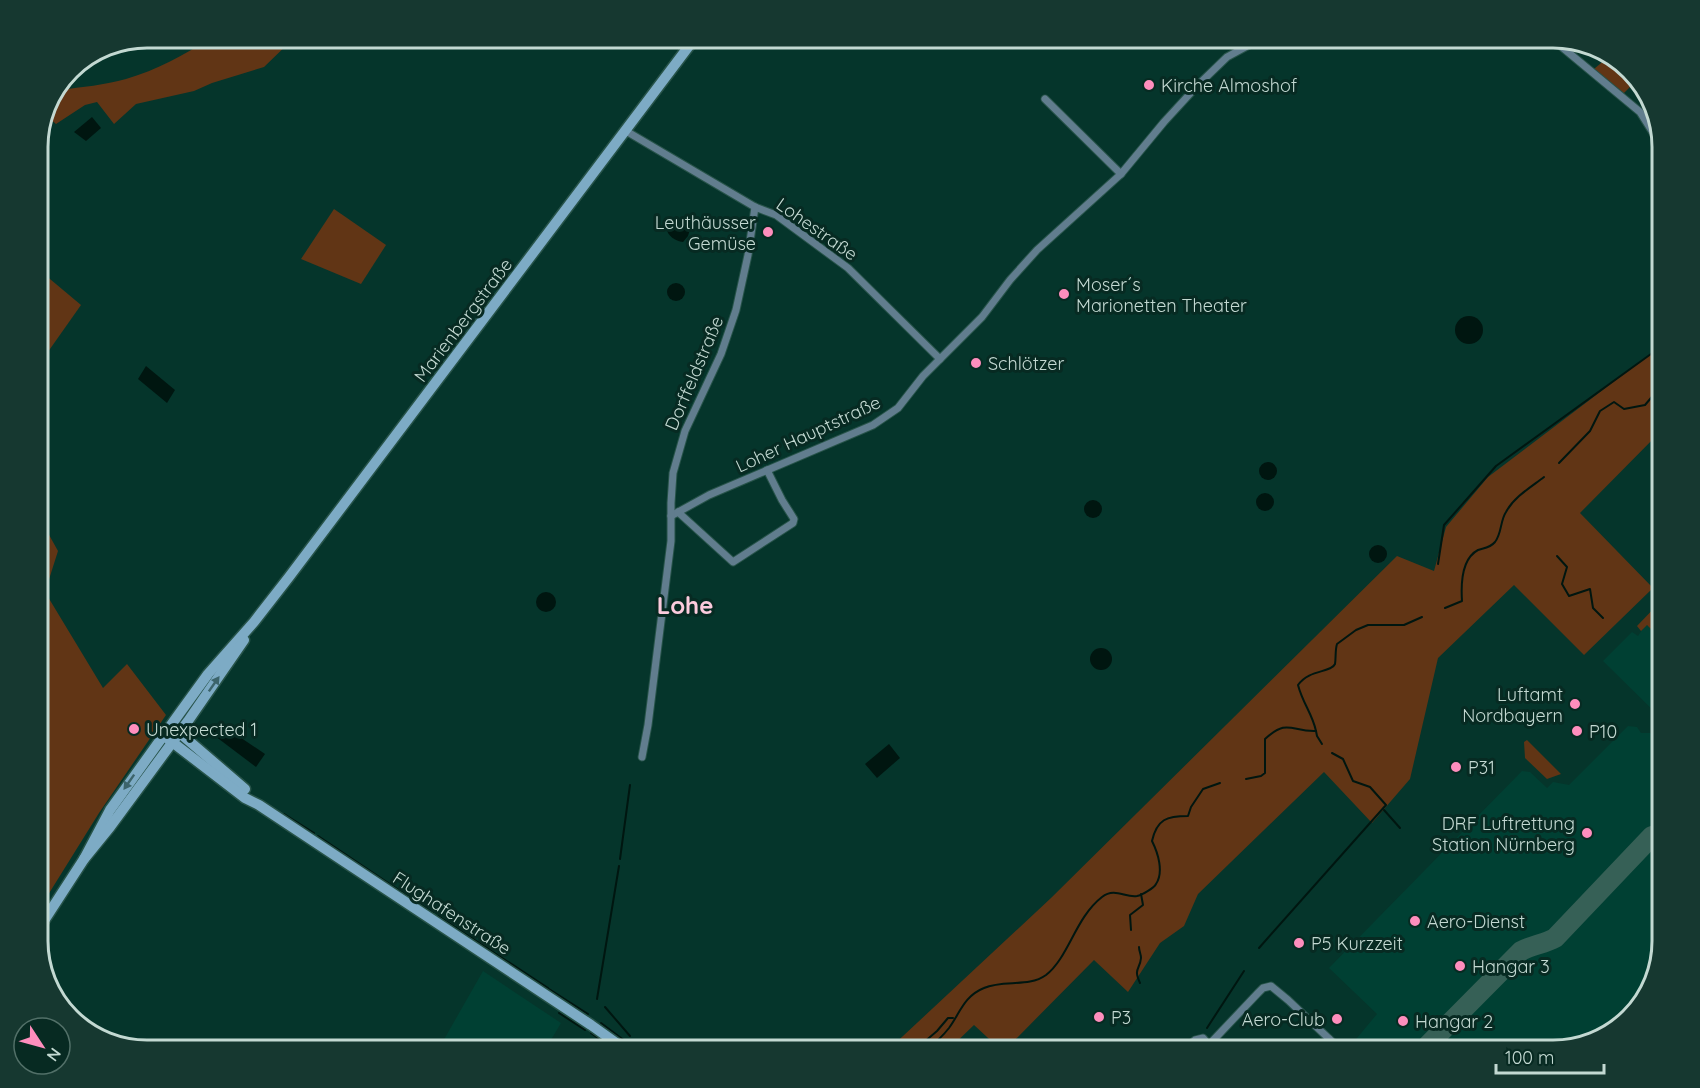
<svg xmlns="http://www.w3.org/2000/svg" width="1700" height="1088" font-family="Quicksand,sans-serif">
<rect width="100%" height="100%" fill="#05352b"/>
<g fill="#004033">
<polygon points="1646,624 1662,640 1662,719 1603,661 1632,632 1638,636"/>
<polygon points="1628,726 1637,727 1641,733 1650,733 1659,740 1662,737 1662,941 1644,1001 1607,1036 1553,1050 1347,1050 1377,1014 1329,968 1522,771 1530,772 1547,788 1553,782 1569,785"/>
<polygon points="483,971 561,1023 545,1050 438,1050"/>
</g>
<g fill="#613515">
<path d="M211,38H294L264,67L212,83L194,91L136,104L114,124L97,102L85,105L56,124L48,117L60,90C82,87 105,85 126,79C157,70 184,55 211,38Z"/>
<polygon points="1607,58 1634,83 1623,94 1594,69"/>
<polygon points="334,209 386,245 361,284 301,259"/>
<polygon points="38,269 81,305 38,366"/>
<polygon points="1662,345 1662,430 1580,513 1653,588 1584,655 1514,585 1438,658 1410,779 1372,823 1324,772 1198,894 1184,926 1160,943 1128,992 1094,960 1005,1050 1001,1050 974,1025 948,1050 888,1050 1051,898 1397,556 1434,571 1446,527 1488,477"/>
<polygon points="38,515 58,551 45,592 103,688 127,664 166,715 99,813 38,911"/>
<polygon points="1662,600 1662,607 1659,611 1662,615 1662,640 1647,625 1641,631 1637,626"/>
<polygon points="1527,740 1561,774 1547,779 1525,758 1524,742"/>
</g>
<g fill="#001610">
<polygon points="92,117 101,128 86,141 74,132"/>
<path d="M674,219L690,229L688,236L683,242C675,241 668,236 666,228Z"/>
<circle cx="676" cy="292" r="9"/>
<circle cx="1469" cy="330" r="14"/>
<polygon points="146,366 175,390 167,403 138,379"/>
<circle cx="1268" cy="471" r="9"/>
<circle cx="1265" cy="502" r="9"/>
<circle cx="1093" cy="509" r="9"/>
<circle cx="1378" cy="554" r="9"/>
<circle cx="546" cy="602" r="10"/>
<circle cx="1101" cy="659" r="11"/>
<polygon points="219,723 265,754 256,767 211,733"/>
<polygon points="889,744 900,758 877,778 865,764"/>
</g>
<g fill="none" stroke-linecap="round" stroke-linejoin="round">
<g stroke="#001610" stroke-width="2">
<polyline points="1559,463 1590,431 1600,411 1614,402 1624,409 1645,405 1662,385"/>
<polyline points="1557,556 1567,567 1562,584 1569,596 1590,589 1593,608 1603,618"/>
<polyline points="1438,564 1444,525 1496,466 1662,346"/>
<path d="M1445,608L1462,601C1461,586 1461,559 1478,550C1484,548 1490,548 1495,542C1502,533 1500,521 1506,512C1514,497 1531,487 1544,477"/>
<polyline points="1316,731 1317,736 1322,744"/>
<path d="M1246,779L1261,776L1265,773V739C1288,718 1291,732 1316,731C1312,713 1303,704 1298,685C1309,669 1331,673 1335,664C1336,659 1335,650 1337,644L1356,630L1368,625H1404L1422,617"/>
<polyline points="1384,810 1400,828"/>
<polyline points="284,814 314,833"/>
<polyline points="318,836 433,913"/>
<polyline points="620,859 630,785"/>
<polyline points="438,916 548,988"/>
<polyline points="1131,930 1130,915 1143,905 1141,894"/>
<path d="M1139,947C1139,951 1141,954 1141,958C1140,970 1133,968 1140,983"/>
<polyline points="1259,948 1386,805 1370,787 1353,781 1343,759 1332,753"/>
<polyline points="549,989 588,1014"/>
<polyline points="597,999 619,866"/>
<polyline points="605,1007 630,1036"/>
<polyline points="559,1013 585,1030"/>
<polyline points="601,1023 637,1050"/>
<polyline points="1207,1028 1244,971"/>
<polyline points="591,1033 614,1050"/>
<polyline points="915,1050 937,1031 948,1018 953,1018"/>
<path d="M926,1050C934,1044 942,1037 949,1028C960,1013 964,996 984,988C1004,979 1028,988 1046,975C1069,957 1075,918 1102,897C1115,887 1125,898 1137,896C1142,895 1154,888 1156,884C1164,872 1158,853 1152,841C1157,819 1167,816 1188,816L1191,807L1203,789L1220,783"/>
</g>
<path stroke="#366056" stroke-width="20" d="M1423,1050L1521,951C1532,945 1544,944 1555,938L1652,836L1662,833"/>
<defs>
<g id="street">
<polyline points="1551,38 1640,112 1662,147"/>
<polyline points="1045,99 1121,174"/>
<polyline points="626,131 755,207 776,215 848,268 940,359"/>
<polyline points="678,512 733,562 793,523 794,519 782,500 767,470"/>
<polyline points="671,516 709,495 873,425 898,408 923,376 982,317 1010,280 1037,250 1121,174 1164,122 1198,85 1227,57 1262,38"/>
<polyline points="642,757 648,725 671,541 671,503 673,473 685,431 721,354 736,310 748,255 755,207"/>
<polyline points="1184,1050 1195,1040 1203,1038 1213,1050"/>
<polyline points="1204,1050 1258,993 1263,988 1271,986 1288,1000 1341,1050"/>
<polyline points="1318,1050 1329,1039"/>
</g>
<g id="secondary">
<polyline points="175,729 245,789"/>
<polyline points="163,735 245,798 259,805 591,1025 626,1050"/>
<polyline points="84,859 110,810 179,714 208,674 254,622 289,577 695,38"/>
<polyline points="38,930 84,859 110,827 188,721 244,640"/>
</g>
</defs>
<use href="#street" stroke="#275349" stroke-width="9"/>
<use href="#secondary" stroke="#275349" stroke-width="13"/>
<use href="#street" stroke="#617d8e" stroke-width="7"/>
<use href="#secondary" stroke="#7dabc5" stroke-width="10"/>
</g>
<defs><path id="oneway-solid" d="M-6-.8H1V-3.2L6.5 0L1 3.2V.8H-6Z" transform="scale(1.5)"/></defs>
<g fill="#3c646b">
<use href="#oneway-solid" transform="translate(214 684) rotate(-55)"/>
<use href="#oneway-solid" transform="translate(129 782) rotate(125)"/>
</g>
<g fill="#fe8ebd" stroke="#072a22" stroke-width="2">
<circle cx="1149" cy="85" r="6"/>
<circle cx="768" cy="232" r="6"/>
<circle cx="1064" cy="294" r="6"/>
<circle cx="976" cy="363" r="6"/>
<circle cx="1575" cy="704" r="6"/>
<circle cx="134" cy="729" r="6"/>
<circle cx="1577" cy="731" r="6"/>
<circle cx="1456" cy="767" r="6"/>
<circle cx="1587" cy="833" r="6"/>
<circle cx="1415" cy="921" r="6"/>
<circle cx="1299" cy="943" r="6"/>
<circle cx="1460" cy="966" r="6"/>
<circle cx="1099" cy="1017" r="6"/>
<circle cx="1337" cy="1019" r="6"/>
<circle cx="1403" cy="1021" r="6"/>
</g>
<g text-anchor="middle" dominant-baseline="central" stroke-width="6" stroke-linejoin="round" paint-order="stroke">
<g font-size="18" fill="#c3d9d2" stroke="#072a22" text-anchor="start">
<text x="1161" y="85">Kirche Almoshof</text>
<text x="756" y="222" text-anchor="end">Leuthäusser<tspan x="756" dy="21">Gemüse</tspan></text>
<text x="1076" y="284">Moser´s<tspan x="1076" dy="21">Marionetten Theater</tspan></text>
<text x="988" y="363">Schlötzer</text>
<text x="1563" y="694" text-anchor="end">Luftamt<tspan x="1563" dy="21">Nordbayern</tspan></text>
<text x="146" y="729">Unexpected 1</text>
<text x="1589" y="731">P10</text>
<text x="1468" y="767">P31</text>
<text x="1575" y="823" text-anchor="end">DRF Luftrettung<tspan x="1575" dy="21">Station Nürnberg</tspan></text>
<text x="1427" y="921">Aero-Dienst</text>
<text x="1311" y="943">P5 Kurzzeit</text>
<text x="1472" y="966">Hangar 3</text>
<text x="1111" y="1017">P3</text>
<text x="1325" y="1019" text-anchor="end">Aero-Club</text>
<text x="1415" y="1021">Hangar 2</text>
</g>
<g font-size="18" fill="#c3d9d2" stroke="#072a22">
<text transform="translate(817 229) rotate(35)">Lohestraße</text>
<text transform="translate(463 320) rotate(-53)">Marienbergstraße</text>
<text transform="translate(694 373) rotate(-67)">Dorffeldstraße</text>
<text transform="translate(808 434) rotate(-25)">Loher Hauptstraße</text>
<text transform="translate(452 913) rotate(33)">Flughafenstraße</text>
</g>
<g font-size="24" font-weight="bold" fill="#fccbdd" stroke="#072a22">
<text x="685" y="605">Lohe</text>
</g>
</g>
<path d="M0 0H1700V1088H0ZM147 48H1553A99 99 0 0 1 1652 147V941A99 99 0 0 1 1553 1040H147A99 99 0 0 1 48 941V147A99 99 0 0 1 147 48Z" fill="#163830" fill-rule="evenodd"/>
<path fill="none" stroke="#c3d9d2" stroke-width="3" d="M147 48H1553A99 99 0 0 1 1652 147V941A99 99 0 0 1 1553 1040H147A99 99 0 0 1 48 941V147A99 99 0 0 1 147 48Z"/>
<g transform="translate(42 1046) rotate(126)"><circle r="28" fill="#072a22" stroke="#527068" stroke-width="1.5"/>
<path d="M0-4.5L10 22L0 15L-10 22Z" fill="#fe8ebd"/>
<text y="-9" font-size="16" font-weight="bold" text-anchor="middle" fill="#c3d9d2">N</text>
</g>
<path d="M1496 1064v9h108v-9" fill="none" stroke="#c3d9d2" stroke-width="3"/>
<text x="1505" y="1064" font-size="18" fill="#c3d9d2" stroke="#072a22" stroke-width="4.5" paint-order="stroke">100 m</text>
</svg>
